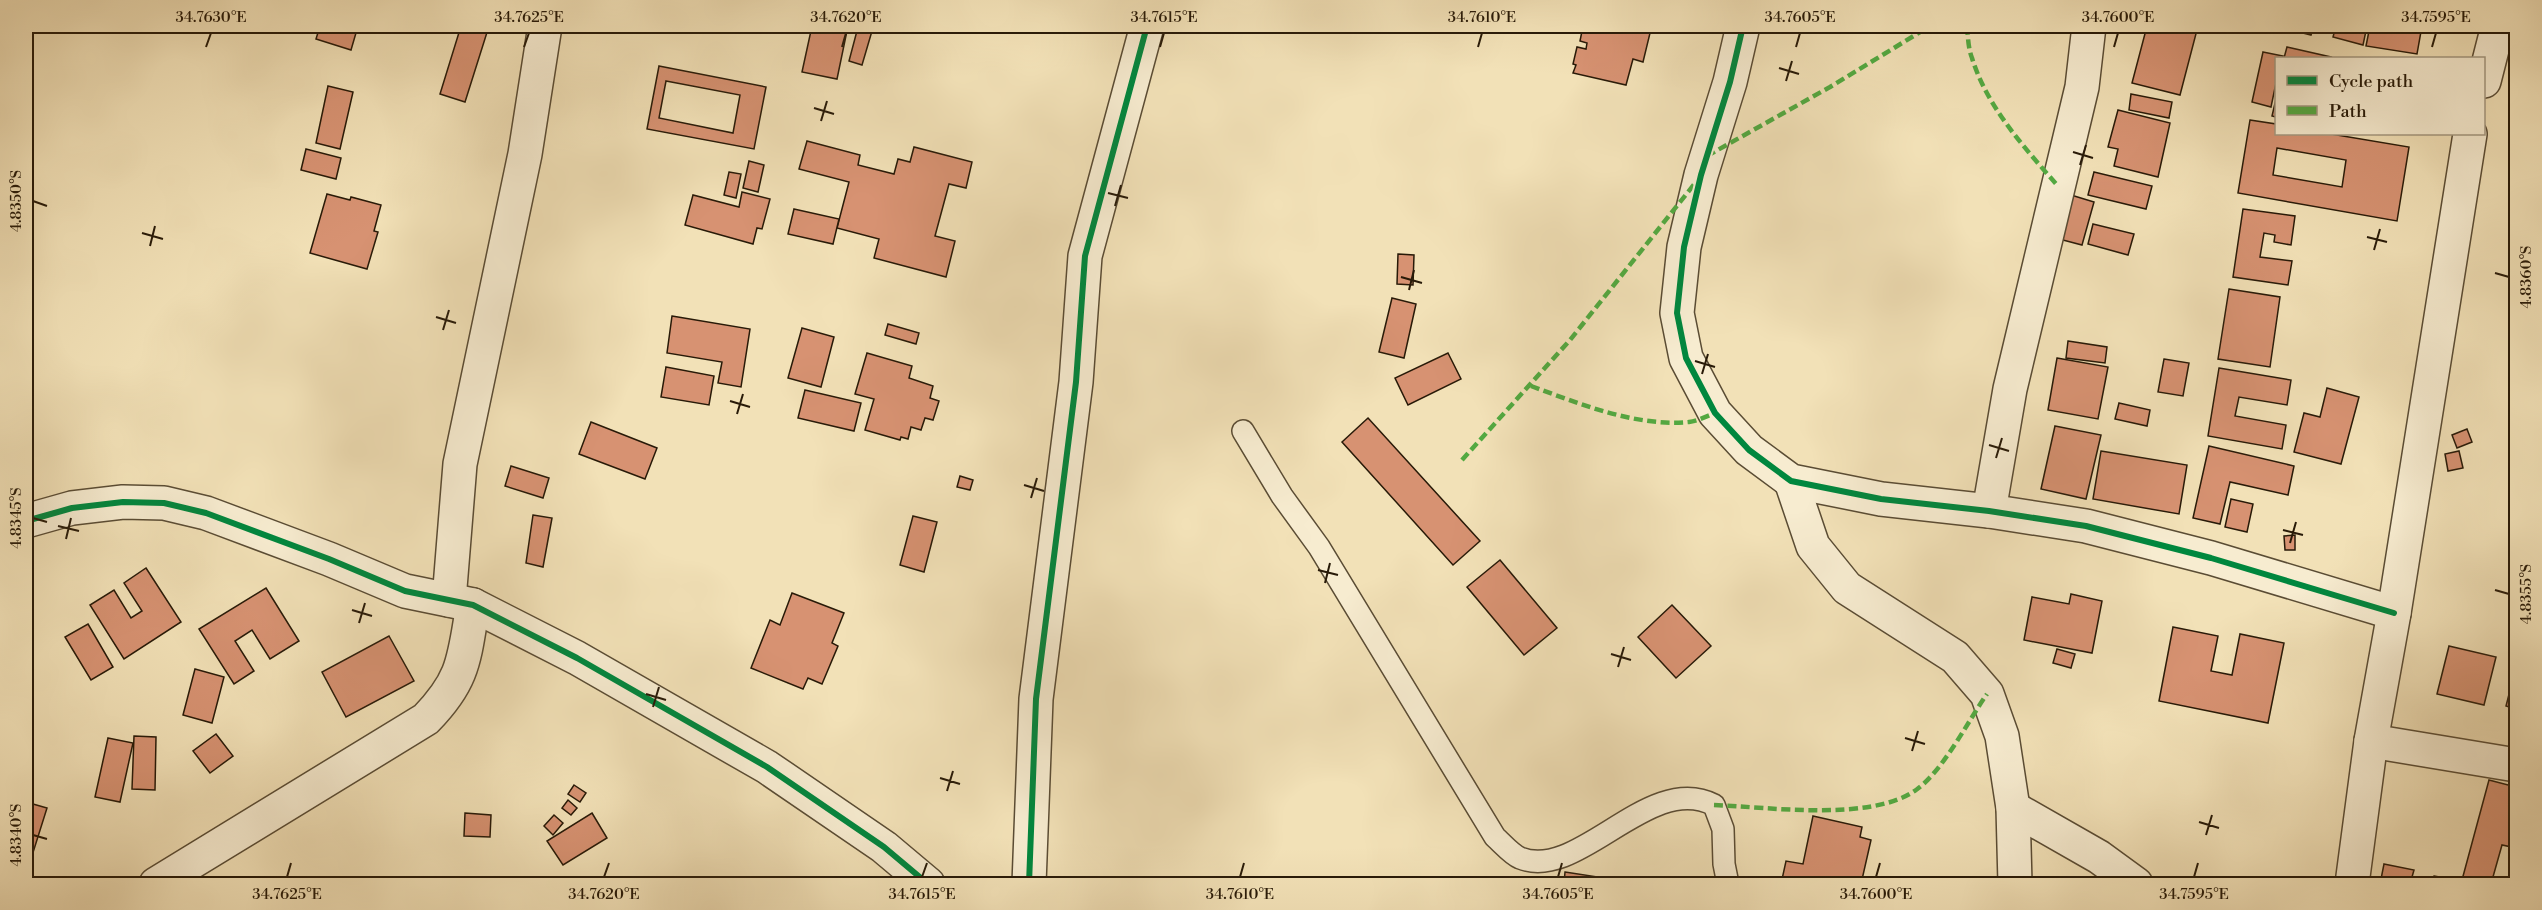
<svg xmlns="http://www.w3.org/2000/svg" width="2542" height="910" font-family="'Libre Bodoni',serif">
<rect width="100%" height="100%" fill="#f2e1b7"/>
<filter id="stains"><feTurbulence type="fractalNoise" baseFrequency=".00333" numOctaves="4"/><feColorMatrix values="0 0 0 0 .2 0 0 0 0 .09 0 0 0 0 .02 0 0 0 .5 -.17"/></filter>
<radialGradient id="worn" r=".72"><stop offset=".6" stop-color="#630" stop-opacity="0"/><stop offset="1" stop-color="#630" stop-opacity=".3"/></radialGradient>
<g fill="#d79272" stroke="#281a08" stroke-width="1.5" fill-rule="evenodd">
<polygon points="320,26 358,26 351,50 316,39"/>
<polygon points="461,26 489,26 465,102 440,94"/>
<polygon points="812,26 848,26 837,79 802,72"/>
<polygon points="1583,26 1643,26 1642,28 1651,29 1643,62 1633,59 1626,85 1573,73 1576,65 1573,64 1577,47 1586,49 1587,43 1580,41"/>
<polygon points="2147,26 2198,26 2180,95 2132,83"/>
<polygon points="2292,26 2314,26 2311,35 2291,30"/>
<polygon points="2336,26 2367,26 2363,45 2333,37"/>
<polygon points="2370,26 2422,26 2417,54 2366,46"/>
<polygon points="858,27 872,31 862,65 849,61"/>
<polygon points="2287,47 2331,57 2330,58 2284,58"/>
<polygon points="2263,52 2283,56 2282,58 2276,58 2276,83 2271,107 2252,102"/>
<path d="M659,66L766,87L754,149L647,129ZM666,81L740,95L733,133L659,118Z"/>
<polygon points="328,86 353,92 340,149 316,143"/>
<polygon points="2131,94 2172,102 2169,118 2129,110"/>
<polygon points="2276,99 2276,117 2272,116"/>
<polygon points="2118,110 2170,123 2158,177 2114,166 2118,149 2108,147"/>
<path d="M2250,120L2276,124V134H2331L2409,147L2397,221L2238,193ZM2277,148L2346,160L2342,187L2273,175Z"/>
<polygon points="807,141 860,155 858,165 894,174 898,159 910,162 914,147 972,162 966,188 949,184 935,236 955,241 946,277 874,258 879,239 837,228 849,182 799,169"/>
<polygon points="306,149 341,158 336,179 301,170"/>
<polygon points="749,161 764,165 758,192 743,188"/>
<polygon points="729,172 741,174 736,198 724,195"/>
<polygon points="2094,172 2152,186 2146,209 2088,195"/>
<polygon points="2516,181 2516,221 2509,219"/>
<polygon points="742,192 770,199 762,229 757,228 753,244 685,225 693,195 739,207"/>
<polygon points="327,194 350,200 351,197 381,205 374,231 378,232 367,269 310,253"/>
<polygon points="2071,195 2094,202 2082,245 2059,239"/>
<polygon points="794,209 839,219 833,244 788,234"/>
<polygon points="2243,209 2295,216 2291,245 2274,242 2275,235 2264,233 2260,257 2292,261 2288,285 2233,277"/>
<polygon points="2093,224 2134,234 2128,255 2088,244"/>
<polygon points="1398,254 1414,255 1413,285 1397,284"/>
<polygon points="2229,289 2280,297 2270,367 2218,359"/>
<polygon points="1392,298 1416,304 1404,358 1379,352"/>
<polygon points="672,316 750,329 741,387 718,383 722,362 667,353"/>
<polygon points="888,324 919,333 916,344 885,335"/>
<polygon points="802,328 834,337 821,387 788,378"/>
<polygon points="2068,341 2107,347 2105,363 2066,358"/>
<polygon points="867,353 912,366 909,378 933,386 930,398 939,401 933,420 925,418 921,430 911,427 908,439 901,437 900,440 865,430 874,399 855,394"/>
<polygon points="1448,353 1461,379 1408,405 1395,378"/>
<polygon points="2057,358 2108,367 2098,419 2048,410"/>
<polygon points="2164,359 2189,363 2183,396 2158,392"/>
<polygon points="666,367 714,376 709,405 661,397"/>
<polygon points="2219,368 2291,380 2287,405 2239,397 2235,416 2286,425 2282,449 2208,436"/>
<polygon points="2327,388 2359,397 2341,464 2294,452 2304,413 2320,417"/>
<polygon points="805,390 861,403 854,431 798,418"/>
<polygon points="2119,403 2150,410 2147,426 2115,419"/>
<polygon points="1368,418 1480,541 1453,565 1342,442"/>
<polygon points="591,422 657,448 645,479 579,454"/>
<polygon points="2055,426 2101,435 2086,499 2041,489"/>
<polygon points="2467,429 2472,442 2457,448 2452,435"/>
<polygon points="2209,446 2294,466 2288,495 2230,482 2220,524 2193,518"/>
<polygon points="2101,451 2187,465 2179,514 2093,499"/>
<polygon points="2459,451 2463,468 2448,471 2445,454"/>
<polygon points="511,466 549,478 543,498 505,486"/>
<polygon points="960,476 973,480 970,490 957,487"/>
<polygon points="2231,499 2253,504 2247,532 2225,527"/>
<polygon points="533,515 552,518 543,567 526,563"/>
<polygon points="913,516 937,522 924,572 900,565"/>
<polygon points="2295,535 2295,550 2285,550 2284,536"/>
<polygon points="1500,560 1557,628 1524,655 1467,587"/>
<polygon points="146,568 181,622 124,659 90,605 114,590 131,618 142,611 124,583"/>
<polygon points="266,588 299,641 270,659 252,630 235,641 254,671 234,684 199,629"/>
<polygon points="792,593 844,613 832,643 838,646 822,684 808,678 803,689 751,668 770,620 780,625"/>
<polygon points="2071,594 2102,601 2092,653 2024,640 2032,597 2069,604"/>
<polygon points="1672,605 1711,646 1676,678 1638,637"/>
<polygon points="2516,613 2516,648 2509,647"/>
<polygon points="88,624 113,667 91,680 65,637"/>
<polygon points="2173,627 2218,636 2211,671 2232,675 2240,634 2284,643 2268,723 2159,701"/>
<polygon points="389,636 414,681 346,717 322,672"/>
<polygon points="2449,646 2496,657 2484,705 2437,694"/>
<polygon points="2057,649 2075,654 2071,668 2053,663"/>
<polygon points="2516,667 2516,709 2506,706"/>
<polygon points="195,669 224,677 212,723 183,715"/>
<polygon points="216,734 233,756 210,773 193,751"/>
<polygon points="134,736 156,737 155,790 132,789"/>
<polygon points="108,738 133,743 120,802 95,797"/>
<polygon points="2489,780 2516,787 2516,848 2502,845 2491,884 2481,884 2462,880"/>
<polygon points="574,785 586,793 580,802 568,794"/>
<polygon points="568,800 577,808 571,815 562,808"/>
<polygon points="26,802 47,808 31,859 26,858"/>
<polygon points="465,813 491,815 490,837 464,836"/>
<polygon points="592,813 607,838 563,865 547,841"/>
<polygon points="554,815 563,823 553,835 544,826"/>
<polygon points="1813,816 1862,827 1860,837 1871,840 1861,884 1781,884 1786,861 1803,864"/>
<polygon points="2384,864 2414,870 2410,884 2380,884"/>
<polygon points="2512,866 2516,867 2516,884 2508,884"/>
<polygon points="1565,872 1598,877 1596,884 1564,884"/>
<polygon points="2434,876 2456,880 2455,884 2432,884"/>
<polygon points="653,877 659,884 642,884"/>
</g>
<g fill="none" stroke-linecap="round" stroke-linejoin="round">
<defs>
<path id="lane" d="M1243,431L1282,496L1319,547L1495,837C1502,843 1511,854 1520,858C1579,882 1649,771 1714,805L1723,829L1724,864L1728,884"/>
<g id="street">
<polyline points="1743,26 1730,82 1701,175 1684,247 1677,313 1686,358 1715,413 1749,450 1791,481 1881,499 1989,511 2086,526 2211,558 2394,613"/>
<polyline points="2484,81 2498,26"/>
<polyline points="1791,481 1813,546 1847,588 1955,657 1987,694 2002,736 2013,808 2015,884"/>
<polyline points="1989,511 2010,389 2082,87 2089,26"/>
<polyline points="26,521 72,508 123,502 164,503 206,513 329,559 405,591 473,605 577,658 767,767 884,847 928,884"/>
<polyline points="449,600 460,464 525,154 545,26"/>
<polyline points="2371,741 2516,765"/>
<polyline points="2013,808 2099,857 2136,884"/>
<path d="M156,884L426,719C465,679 464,658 473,605"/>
<polyline points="1029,884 1036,699 1076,382 1085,256 1147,26"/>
<polyline points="2352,884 2371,741 2394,613 2470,134"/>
</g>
</defs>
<use href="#lane" stroke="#5a4c34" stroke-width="24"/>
<use href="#street" stroke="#5a4c34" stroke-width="36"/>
<use href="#lane" stroke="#f7ecd0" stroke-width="21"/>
<use href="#street" stroke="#f7ecd0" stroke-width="33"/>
<g stroke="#53a941" stroke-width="4.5" stroke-dasharray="9 4.5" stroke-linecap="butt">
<path d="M1967,26C1968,36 1968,48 1972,58C1987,107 2024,147 2057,185"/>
<polyline points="1707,156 1830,87 1930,26"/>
<path d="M1531,386C1580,404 1636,427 1689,422C1698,421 1707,416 1715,413"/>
<polyline points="1462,460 1570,340 1696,182"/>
<path d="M1714,805C1769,807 1871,822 1916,790C1943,771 1968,721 1987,694"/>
</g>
<defs>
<g id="cycleway">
<polyline points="1743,26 1730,82 1701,175 1684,247 1677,313 1686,358 1715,413 1749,450 1791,481 1881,499 1989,511 2086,526 2211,558 2394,613"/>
<polyline points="26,521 72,508 123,502 164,503 206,513 329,559 405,591 473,605 577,658 767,767 884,847 928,884"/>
<polyline points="1029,884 1036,699 1076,382 1085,256 1147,26"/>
</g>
</defs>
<use href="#cycleway" stroke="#f7ecd0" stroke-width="10"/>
<use href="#cycleway" stroke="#00873e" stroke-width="6"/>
</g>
<path fill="none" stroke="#281a08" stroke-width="2" d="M206,47L211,33M524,47L529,33M842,47L846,33M1160,47L1164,33M1478,47L1482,33M1796,47L1800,33M2114,47L2118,33M2432,47L2436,33M1779,68L1799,74M1786,81L1792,61M814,108L834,114M821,121L827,101M2073,152L2093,158M2080,165L2086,145M1108,193L1128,198M33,201L47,206M1115,206L1121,185M142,233L163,239M2367,237L2387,242M150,246L155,226M2374,250L2380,229M2495,273L2509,277M1401,277L1422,283M1409,290L1414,270M436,317L456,323M443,330L449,310M1695,361L1715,367M1702,374L1708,354M730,401L750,407M737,414L743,394M1989,445L2009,451M1996,458L2002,438M1024,485L1044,491M1031,498L1037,478M33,518L47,522M58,526L79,531M2283,530L2303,535M66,539L71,518M2290,543L2296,522M1318,570L1338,575M1325,583L1330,563M2495,590L2509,594M352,610L372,616M359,623L365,603M1611,654L1631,660M1618,667L1624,647M646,694L666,700M653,707L659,687M1905,738L1925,744M1912,751L1918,731M940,778L960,784M947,791L953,771M2199,822L2219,828M33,835L47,839M2206,835L2212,815M287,877L291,863M604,877L609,863M922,877L927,863M1240,877L1244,863M1558,877L1562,863M1876,877L1880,863M2194,877L2198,863"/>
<rect width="2542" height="910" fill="none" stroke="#f2e1b7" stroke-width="66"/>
<rect x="2275" y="57" width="210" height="78" fill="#f7ecd0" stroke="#a49880" stroke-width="1.5"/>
<rect x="2287" y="76" width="30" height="9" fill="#00873e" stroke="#a49880" stroke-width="1.5"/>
<text x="2329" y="87" font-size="18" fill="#281a08">Cycle path</text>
<rect x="2287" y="106" width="30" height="9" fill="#53a941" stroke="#a49880" stroke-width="1.5"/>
<text x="2329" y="117" font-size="18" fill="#281a08">Path</text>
<rect x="33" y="33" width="2476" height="844" fill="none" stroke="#281a08" stroke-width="2"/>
<g font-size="15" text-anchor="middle" fill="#281a08">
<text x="211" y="22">34.7630°E</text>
<text x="529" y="22">34.7625°E</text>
<text x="846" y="22">34.7620°E</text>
<text x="1164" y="22">34.7615°E</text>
<text x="1482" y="22">34.7610°E</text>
<text x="1800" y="22">34.7605°E</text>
<text x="2118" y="22">34.7600°E</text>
<text x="2436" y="22">34.7595°E</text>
<text transform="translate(16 201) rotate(-90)" y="5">4.8350°S</text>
<text transform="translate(2526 277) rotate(-90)" y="5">4.8360°S</text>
<text transform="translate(16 518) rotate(-90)" y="5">4.8345°S</text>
<text transform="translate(2526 594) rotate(-90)" y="5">4.8355°S</text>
<text transform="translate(16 835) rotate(-90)" y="5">4.8340°S</text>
<text x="287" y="899">34.7625°E</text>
<text x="604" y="899">34.7620°E</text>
<text x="922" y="899">34.7615°E</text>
<text x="1240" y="899">34.7610°E</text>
<text x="1558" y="899">34.7605°E</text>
<text x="1876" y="899">34.7600°E</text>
<text x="2194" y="899">34.7595°E</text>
</g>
<rect width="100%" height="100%" filter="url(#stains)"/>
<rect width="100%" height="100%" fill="url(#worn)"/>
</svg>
